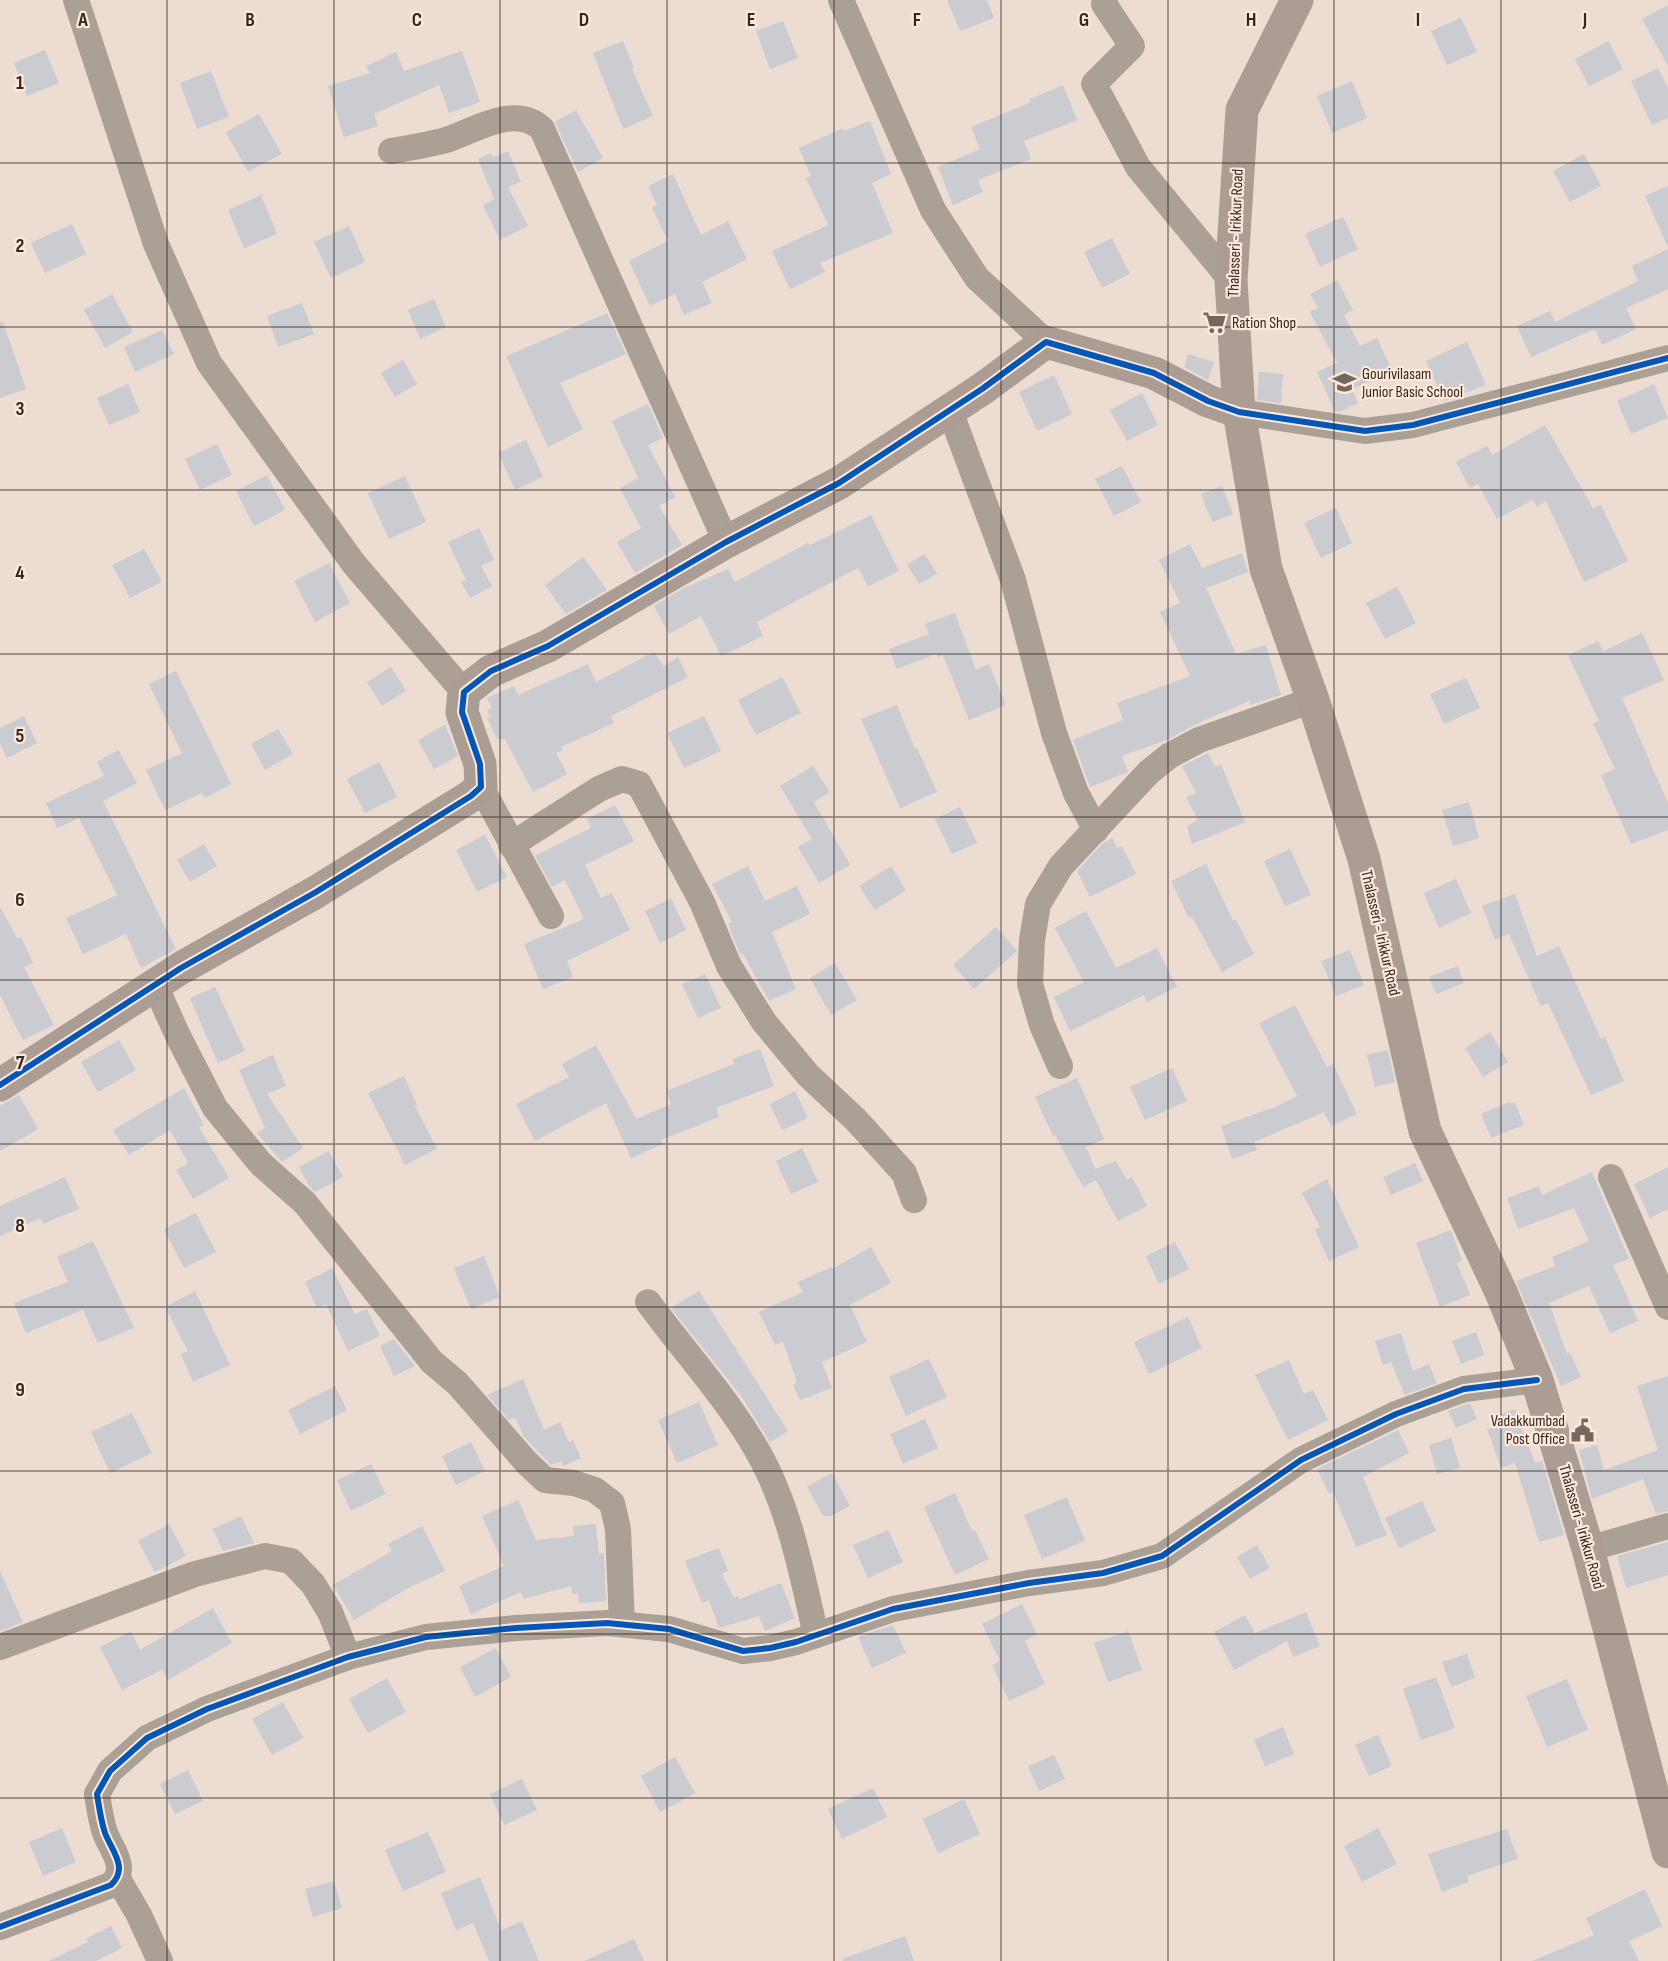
<svg xmlns="http://www.w3.org/2000/svg" width="1668" height="1961" font-family="'Sofia Sans Condensed',sans-serif">
<rect width="100%" height="100%" fill="#ecdcd2"/>
<g fill="#caccd2">
<polygon points="947,0 987,0 994,18 960,31"/>
<polygon points="1668,5 1668,66 1642,19"/>
<polygon points="1461,18 1477,52 1447,65 1431,31"/>
<polygon points="783,21 798,58 770,69 756,31"/>
<polygon points="623,41 634,68 632,69 653,116 623,129 593,53"/>
<polygon points="1608,41 1623,69 1589,86 1575,59"/>
<polygon points="45,50 59,83 27,96 14,63"/>
<polygon points="462,51 480,102 449,113 439,85 374,114 378,126 344,137 328,86 370,73 366,66 396,52 404,71"/>
<polygon points="1658,68 1668,88 1668,118 1652,125 1631,81"/>
<polygon points="211,71 229,117 197,129 180,83"/>
<polygon points="1352,81 1367,118 1332,133 1317,96"/>
<polygon points="1063,85 1077,120 1024,141 1031,159 978,180 983,192 953,205 938,167 980,149 971,127 1031,102 1030,99"/>
<polygon points="576,110 603,158 578,172 555,122"/>
<polygon points="259,114 282,154 248,172 226,132"/>
<polygon points="870,121 891,174 872,183 893,233 820,263 825,272 790,289 772,251 828,225 806,178 811,176 799,148 843,128 844,131"/>
<polygon points="508,151 521,182 508,187 528,226 500,240 483,205 494,199 478,159 491,153 493,157"/>
<polygon points="1584,154 1601,186 1570,202 1553,171"/>
<polygon points="673,174 701,235 728,221 747,259 702,282 712,303 684,315 675,294 650,306 629,261 668,241 652,208 657,205 648,186"/>
<polygon points="1668,186 1668,247 1645,196"/>
<polygon points="261,195 277,234 244,248 228,210"/>
<polygon points="1343,217 1358,249 1320,267 1305,234"/>
<polygon points="72,224 86,254 45,273 31,243"/>
<polygon points="349,226 365,262 331,278 314,242"/>
<polygon points="1112,238 1130,274 1102,288 1084,252"/>
<polygon points="1668,249 1668,289 1626,308 1636,329 1602,345 1595,329 1531,357 1517,326 1550,311 1555,322 1638,281 1632,266"/>
<polygon points="1337,280 1353,310 1344,315 1360,346 1377,338 1392,371 1352,389 1358,403 1339,412 1335,411 1317,372 1337,363 1310,312 1318,308 1310,294"/>
<polygon points="112,294 133,332 105,348 84,310"/>
<polygon points="434,299 446,327 420,339 408,310"/>
<polygon points="302,303 314,334 278,347 267,316"/>
<polygon points="607,313 626,354 560,383 583,429 548,447 506,356"/>
<polygon points="0,322 3,322 26,389 0,398"/>
<polygon points="162,330 174,354 135,372 124,347"/>
<polygon points="1467,342 1486,385 1444,401 1426,361"/>
<polygon points="1188,354 1214,362 1208,380 1184,367"/>
<polygon points="403,360 417,384 395,397 381,373"/>
<polygon points="1259,372 1283,374 1281,403 1257,400"/>
<polygon points="1054,375 1072,414 1037,431 1019,392"/>
<polygon points="128,384 140,412 109,425 97,398"/>
<polygon points="1654,384 1668,418 1631,434 1617,401"/>
<polygon points="1142,393 1158,425 1127,441 1110,410"/>
<polygon points="648,404 663,438 648,445 675,497 659,506 682,545 635,573 617,542 641,528 620,488 638,478 612,421"/>
<polygon points="1545,425 1593,508 1601,505 1628,561 1584,582 1546,501 1537,507 1533,500 1497,519 1478,484 1470,488 1456,462 1487,446 1492,455"/>
<polygon points="526,440 543,477 515,490 498,453"/>
<polygon points="217,444 232,475 200,490 185,459"/>
<polygon points="1122,466 1141,502 1114,516 1095,479"/>
<polygon points="267,475 285,510 254,526 236,491"/>
<polygon points="405,476 426,522 389,539 368,493"/>
<polygon points="1222,486 1233,514 1212,522 1201,494"/>
<polygon points="1336,508 1352,543 1321,558 1304,523"/>
<polygon points="871,515 899,571 868,586 858,568 757,622 763,636 721,656 701,616 669,634 654,606 682,589 728,569 735,582 808,543 810,545"/>
<polygon points="479,528 494,560 481,566 492,586 470,598 461,582 466,580 448,542"/>
<polygon points="1190,544 1202,568 1242,553 1248,572 1206,588 1236,654 1266,645 1281,695 1250,705 1249,701 1194,725 1169,739 1122,756 1128,772 1090,787 1073,740 1123,720 1117,703 1190,676 1160,612 1180,603 1159,560"/>
<polygon points="144,549 162,582 130,598 112,565"/>
<polygon points="925,554 937,574 919,584 907,564"/>
<polygon points="583,557 607,590 566,614 545,585"/>
<polygon points="329,563 350,603 315,622 294,581"/>
<polygon points="1397,587 1416,623 1385,639 1366,603"/>
<polygon points="955,613 976,670 989,664 1006,705 969,720 943,655 938,657 936,654 897,669 889,649 929,634 925,624"/>
<polygon points="1642,633 1664,680 1622,698 1668,803 1668,830 1631,844 1601,775 1615,769 1593,723 1599,721 1568,655 1598,641 1603,651"/>
<polygon points="654,652 664,666 678,657 688,677 611,716 614,723 561,747 563,750 556,753 567,774 533,792 505,739 497,739 487,718 490,717 487,710 492,708 487,698 514,686 518,695 588,664 596,682"/>
<polygon points="391,667 406,691 382,706 367,682"/>
<polygon points="176,671 231,784 205,798 202,793 165,810 146,770 182,753 149,684"/>
<polygon points="782,677 801,713 756,735 738,700"/>
<polygon points="1466,678 1480,708 1444,724 1430,694"/>
<polygon points="897,705 915,749 917,748 937,792 900,808 861,719"/>
<polygon points="24,716 37,743 7,758 0,743 0,728"/>
<polygon points="704,716 721,751 684,768 667,733"/>
<polygon points="445,725 458,756 434,769 418,740"/>
<polygon points="278,729 293,754 265,770 251,744"/>
<polygon points="118,750 137,783 103,801 176,949 141,968 126,934 83,954 66,918 117,895 79,818 57,828 46,803 104,776 97,762"/>
<polygon points="1208,753 1215,767 1221,764 1245,822 1192,844 1187,826 1198,820 1186,797 1196,793 1182,766"/>
<polygon points="379,762 397,797 365,813 347,779"/>
<polygon points="813,766 830,792 814,802 850,865 819,883 798,847 812,839 780,786"/>
<polygon points="1469,802 1479,838 1453,846 1442,810"/>
<polygon points="615,805 634,841 585,865 601,898 612,893 630,930 567,961 573,977 543,989 524,944 584,919 565,880 552,887 535,856 591,828 587,819"/>
<polygon points="960,807 977,843 952,854 935,819"/>
<polygon points="485,835 507,877 477,892 456,850"/>
<polygon points="1112,838 1117,848 1122,846 1136,874 1090,897 1077,871 1103,843"/>
<polygon points="204,844 217,866 190,882 177,860"/>
<polygon points="1290,849 1311,895 1285,906 1264,861"/>
<polygon points="1206,864 1233,921 1236,920 1254,954 1222,972 1192,917 1189,918 1171,881"/>
<polygon points="748,866 765,901 797,886 810,914 772,932 796,989 769,1001 743,954 740,954 728,924 732,922 712,884"/>
<polygon points="891,866 906,890 875,910 859,886"/>
<polygon points="1456,879 1471,913 1439,928 1424,893"/>
<polygon points="1515,894 1537,956 1559,946 1601,1039 1605,1037 1624,1081 1591,1095 1548,1003 1541,1006 1509,934 1495,940 1482,906"/>
<polygon points="671,898 686,930 660,943 645,911"/>
<polygon points="0,907 17,938 21,937 33,963 24,967 54,1025 23,1040 0,995"/>
<polygon points="1086,911 1116,968 1157,948 1177,987 1147,1002 1144,995 1070,1031 1054,997 1084,982 1055,928"/>
<polygon points="996,927 1017,951 974,989 953,965"/>
<polygon points="1350,950 1364,985 1336,996 1321,961"/>
<polygon points="835,963 857,1000 831,1015 810,978"/>
<polygon points="1458,966 1464,983 1436,994 1429,977"/>
<polygon points="705,974 721,1008 698,1018 682,984"/>
<polygon points="215,987 245,1051 218,1063 190,998"/>
<polygon points="1295,1005 1327,1067 1333,1064 1357,1114 1331,1126 1324,1112 1254,1142 1257,1150 1232,1159 1221,1126 1273,1108 1297,1096 1259,1023"/>
<polygon points="1490,1032 1508,1062 1483,1077 1465,1048"/>
<polygon points="119,1040 136,1070 98,1092 81,1062"/>
<polygon points="596,1045 636,1119 671,1104 666,1091 734,1064 733,1059 760,1049 774,1086 716,1108 719,1117 661,1140 663,1144 631,1158 606,1103 535,1141 516,1104 569,1077 562,1064"/>
<polygon points="1388,1050 1395,1082 1375,1087 1367,1055"/>
<polygon points="273,1055 286,1086 267,1094 303,1148 282,1162 257,1133 265,1128 239,1070"/>
<polygon points="1172,1068 1187,1101 1145,1120 1130,1087"/>
<polygon points="404,1076 417,1105 415,1106 437,1149 405,1165 368,1093"/>
<polygon points="1077,1078 1104,1139 1086,1147 1095,1169 1116,1161 1127,1180 1132,1177 1147,1206 1118,1221 1096,1180 1083,1187 1055,1135 1053,1136 1035,1097"/>
<polygon points="184,1088 204,1125 199,1127 229,1178 193,1199 176,1170 188,1163 170,1130 129,1155 113,1130"/>
<polygon points="795,1091 808,1118 782,1130 770,1104"/>
<polygon points="19,1095 38,1129 0,1151 0,1106"/>
<polygon points="1507,1103 1515,1103 1524,1125 1491,1138 1481,1114"/>
<polygon points="802,1148 818,1182 791,1194 776,1161"/>
<polygon points="329,1151 343,1177 315,1192 309,1186 299,1167"/>
<polygon points="1415,1163 1423,1181 1391,1195 1383,1177"/>
<polygon points="1668,1167 1668,1209 1650,1218 1634,1184"/>
<polygon points="1592,1172 1629,1259 1613,1265 1638,1321 1610,1333 1589,1286 1549,1303 1567,1354 1570,1353 1581,1377 1561,1386 1516,1281 1555,1266 1552,1257 1589,1241 1574,1208 1518,1229 1507,1198 1539,1186 1542,1195"/>
<polygon points="65,1177 79,1209 43,1224 40,1218 0,1236 0,1206"/>
<polygon points="1327,1179 1359,1247 1329,1261 1315,1230 1320,1227 1302,1193"/>
<polygon points="196,1213 216,1252 184,1268 164,1229"/>
<polygon points="1451,1230 1462,1261 1457,1263 1470,1295 1440,1307 1416,1243"/>
<polygon points="93,1241 134,1328 98,1343 83,1310 26,1333 14,1303 68,1282 57,1257"/>
<polygon points="1175,1242 1189,1269 1159,1284 1146,1256"/>
<polygon points="871,1247 891,1283 850,1305 867,1342 822,1362 832,1388 800,1400 793,1385 797,1382 783,1342 775,1345 759,1312 803,1292 798,1282 831,1267 832,1269"/>
<polygon points="484,1256 500,1297 471,1309 454,1268"/>
<polygon points="332,1268 355,1314 367,1309 380,1336 348,1351 326,1304 317,1308 305,1282"/>
<polygon points="195,1291 230,1365 193,1382 181,1354 188,1351 165,1307"/>
<polygon points="699,1291 788,1431 770,1442 741,1396 671,1308"/>
<polygon points="1188,1317 1202,1348 1149,1374 1134,1342"/>
<polygon points="1476,1332 1484,1355 1461,1364 1452,1341"/>
<polygon points="1401,1333 1413,1371 1429,1364 1437,1383 1405,1395 1391,1362 1383,1365 1375,1341"/>
<polygon points="394,1339 415,1366 394,1376 380,1346"/>
<polygon points="929,1359 947,1397 906,1416 889,1377"/>
<polygon points="1289,1360 1304,1394 1313,1390 1328,1420 1288,1440 1255,1375"/>
<polygon points="1668,1376 1668,1511 1656,1514 1643,1479 1592,1499 1579,1450 1597,1445 1604,1470 1658,1450 1637,1386"/>
<polygon points="523,1379 544,1430 560,1422 569,1442 573,1440 581,1458 563,1466 561,1461 551,1465 524,1437 515,1417 509,1420 487,1395"/>
<polygon points="335,1386 347,1410 300,1434 288,1410"/>
<polygon points="699,1402 718,1445 677,1463 658,1420"/>
<polygon points="1470,1403 1477,1419 1456,1428 1448,1411"/>
<polygon points="1515,1409 1535,1463 1542,1461 1564,1535 1539,1542 1515,1463 1501,1468 1487,1429 1504,1423 1501,1414"/>
<polygon points="132,1413 152,1453 110,1473 91,1432"/>
<polygon points="925,1419 938,1448 903,1464 890,1434"/>
<polygon points="1398,1430 1409,1453 1363,1477 1387,1535 1356,1547 1333,1492 1329,1494 1317,1469"/>
<polygon points="1451,1438 1460,1468 1437,1474 1429,1445"/>
<polygon points="471,1442 485,1471 456,1485 442,1456"/>
<polygon points="371,1464 386,1494 351,1511 337,1480"/>
<polygon points="832,1473 850,1506 831,1516 823,1516 807,1486"/>
<polygon points="955,1493 972,1531 975,1530 989,1559 955,1575 924,1507"/>
<polygon points="1067,1497 1085,1541 1042,1559 1024,1515"/>
<polygon points="518,1500 536,1540 574,1536 573,1526 596,1524 599,1554 604,1553 606,1601 579,1603 578,1594 572,1594 571,1586 523,1599 521,1592 471,1614 459,1586 504,1566 482,1516"/>
<polygon points="1422,1501 1436,1531 1399,1548 1385,1518"/>
<polygon points="241,1516 254,1543 223,1551 213,1529"/>
<polygon points="169,1524 186,1556 155,1572 138,1541"/>
<polygon points="422,1526 445,1571 410,1587 354,1620 333,1585 392,1551 388,1544"/>
<polygon points="888,1530 903,1562 868,1578 853,1545"/>
<polygon points="1668,1542 1668,1575 1626,1588 1617,1556"/>
<polygon points="1257,1545 1270,1568 1250,1579 1237,1557"/>
<polygon points="719,1548 728,1571 722,1574 734,1598 738,1596 739,1599 781,1583 795,1618 765,1631 759,1616 719,1628 709,1600 702,1603 685,1561"/>
<polygon points="0,1571 23,1622 0,1631"/>
<polygon points="1022,1604 1037,1634 1025,1641 1045,1684 1009,1701 992,1665 1000,1661 982,1624"/>
<polygon points="213,1608 232,1643 168,1680 162,1670 122,1690 100,1647 131,1631 140,1650"/>
<polygon points="1306,1612 1320,1646 1293,1657 1287,1641 1234,1670 1214,1632 1245,1615 1255,1633"/>
<polygon points="893,1625 906,1653 872,1668 858,1637"/>
<polygon points="1128,1631 1142,1670 1108,1682 1094,1643"/>
<polygon points="496,1648 511,1677 475,1697 460,1667"/>
<polygon points="1467,1654 1475,1678 1451,1687 1442,1662"/>
<polygon points="1436,1677 1455,1728 1421,1740 1403,1689"/>
<polygon points="387,1678 406,1712 368,1733 349,1699"/>
<polygon points="1567,1679 1588,1730 1547,1747 1526,1696"/>
<polygon points="283,1702 303,1738 272,1755 252,1719"/>
<polygon points="1283,1727 1294,1754 1265,1766 1254,1740"/>
<polygon points="1378,1735 1392,1766 1369,1776 1355,1745"/>
<polygon points="1054,1755 1065,1779 1039,1791 1028,1766"/>
<polygon points="675,1757 695,1793 660,1812 641,1776"/>
<polygon points="188,1770 203,1801 175,1814 160,1784"/>
<polygon points="522,1779 537,1810 504,1825 490,1794"/>
<polygon points="873,1788 887,1817 842,1839 828,1809"/>
<polygon points="964,1799 980,1834 938,1853 923,1819"/>
<polygon points="62,1828 76,1862 43,1876 29,1842"/>
<polygon points="1378,1828 1397,1864 1362,1882 1344,1846"/>
<polygon points="1507,1829 1518,1859 1467,1876 1469,1882 1442,1892 1428,1854"/>
<polygon points="428,1832 446,1872 403,1891 385,1850"/>
<polygon points="480,1877 501,1930 522,1921 539,1961 489,1961 473,1923 456,1930 441,1893"/>
<polygon points="334,1881 342,1908 313,1917 305,1889"/>
<polygon points="1645,1889 1662,1926 1629,1941 1639,1961 1532,1961 1594,1935 1586,1918"/>
<polygon points="111,1926 122,1948 96,1961 49,1961 88,1942 86,1939"/>
<polygon points="905,1936 914,1961 843,1961 842,1959"/>
<polygon points="634,1939 644,1961 584,1961"/>
</g>
<g fill="none" stroke-linecap="round" stroke-linejoin="round">
<g stroke="#aba096" stroke-width="26">
<polyline points="76,0 156,244 209,363 354,564 464,692"/>
<polyline points="841,0 933,210 977,278 1046,342"/>
<polyline points="1105,0 1104,4 1132,46 1094,84 1138,167 1231,280"/>
<path d="M391,151C409,148 428,145 446,140C474,131 516,103 542,129L726,542"/>
<polyline points="950,411 1013,580 1054,733 1076,793 1096,830"/>
<polyline points="1239,412 1365,431 1413,425 1668,358"/>
<polyline points="481,787 551,916"/>
<polyline points="511,845 599,789 622,779 639,784 702,902 729,966 764,1022 808,1075 856,1120 904,1173 914,1200"/>
<polyline points="155,985 178,1036 215,1108 261,1164 305,1203 432,1362 457,1383 527,1463 545,1480 574,1483 595,1490 612,1503 618,1529 622,1624"/>
<polyline points="1060,1066 1042,1025 1030,984 1032,940 1038,904 1061,866 1149,772 1169,756 1199,740 1313,700"/>
<polyline points="1611,1177 1668,1307"/>
<path d="M648,1302C688,1357 737,1408 767,1469C792,1521 803,1579 816,1635"/>
<polyline points="1588,1549 1668,1526"/>
<polyline points="0,1647 195,1574 265,1556 291,1561 313,1584 330,1612 348,1657"/>
<polyline points="118,1879 139,1915 160,1961"/>
<path d="M0,1927L111,1885C129,1868 112,1851 105,1833C101,1821 99,1807 97,1794L110,1771L147,1738L207,1709L348,1657L426,1637L516,1628L607,1623L669,1629L743,1651L770,1648L796,1642L893,1609L1029,1583L1103,1573L1162,1556L1301,1460L1396,1414L1464,1389L1537,1380"/>
</g>
<g stroke="#ac9d94" stroke-width="33">
<polyline points="1297,0 1242,110 1231,280 1239,412 1266,569 1313,700 1364,859 1425,1131 1501,1292 1537,1380 1588,1549 1668,1852"/>
<polyline points="0,1085 181,968 316,892 471,796 481,787 480,764 462,712 464,692 491,671 548,646 726,542 839,483 982,389 1046,342 1154,373 1208,401 1239,412"/>
</g>
<defs>
<g id="cycleway">
<polyline points="0,1085 181,968 316,892 471,796 481,787 480,764 462,712 464,692 491,671 548,646 726,542 839,483 982,389 1046,342 1154,373 1208,401 1239,412 1365,431 1413,425 1668,358"/>
<path d="M0,1927L111,1885C129,1868 112,1851 105,1833C101,1821 99,1807 97,1794L110,1771L147,1738L207,1709L348,1657L426,1637L516,1628L607,1623L669,1629L743,1651L770,1648L796,1642L893,1609L1029,1583L1103,1573L1162,1556L1301,1460L1396,1414L1464,1389L1537,1380"/>
</g>
</defs>
<use href="#cycleway" stroke="#ffe8da" stroke-width="10"/>
<use href="#cycleway" stroke="#0057b8" stroke-width="6"/>
</g>
<path fill="none" stroke="#332822" stroke-width="1.5" stroke-opacity="0.55" d="M167,0V1961M334,0V1961M500,0V1961M667,0V1961M834,0V1961M1001,0V1961M1168,0V1961M1334,0V1961M1501,0V1961M0,163H1668M0,327H1668M0,490H1668M0,654H1668M0,817H1668M0,980H1668M0,1144H1668M0,1307H1668M0,1471H1668M0,1634H1668M0,1798H1668"/>
<defs>
<symbol id="supermarket-bare" viewBox="-9 -9 18 18"><path d="M-6-5.5h2.5l.6 2H6L4.5 2H-2.5L-4.4-4H-6ZM-1.5 3.2a1.3 1.3 0 1 0 .1 0ZM3 3.2a1.3 1.3 0 1 0 .1 0Z" fill="#746760" stroke="#ffe8da" stroke-width="2.5" paint-order="stroke"/></symbol>
<symbol id="school-bare" viewBox="-9 -9 18 18"><path d="M0-5L7-2L0 1L-7-2ZM-4 1L0 2.5L4 1V4Q0 6-4 4Z" fill="#746760" stroke="#ffe8da" stroke-width="2.5" paint-order="stroke"/></symbol>
<symbol id="civic-bare" viewBox="-9 -9 18 18"><path d="M-.6-6.5H3V-4.5H.6V-3L4-1V1h2V6H-6V1h2V-1L-.6-3ZM-1.2 2.5V6h2.4V2.5Z" fill="#746760" stroke="#ffe8da" stroke-width="2.5" paint-order="stroke"/></symbol>
</defs>
<g fill-rule="evenodd">
<use href="#supermarket-bare" x="1198" y="306" width="33" height="33"/>
<use href="#school-bare" x="1328" y="366" width="33" height="33"/>
<use href="#civic-bare" x="1566" y="1414" width="33" height="33"/>
</g>
<g text-anchor="middle" dominant-baseline="central" stroke-width="4.5" stroke-linejoin="round" paint-order="stroke">
<g font-size="16" fill="#332822" stroke="#ffe8da">
<text transform="translate(1236 233) rotate(-88)">Thalasseri - Irikkur Road</text>
<text transform="translate(1380 933) rotate(77)">Thalasseri - Irikkur Road</text>
<text transform="translate(1581 1527) rotate(74)">Thalasseri - Irikkur Road</text>
</g>
<g font-size="16" fill="#332822" stroke="#ffe8da" text-anchor="start">
<text x="1232" y="323">Ration Shop</text>
<text x="1362" y="374">Gourivilasam<tspan x="1362" dy="18">Junior Basic School</tspan></text>
<text x="1565" y="1421" text-anchor="end">Vadakkumbad<tspan x="1565" dy="18">Post Office</tspan></text>
</g>
</g>
<g font-size="20" text-anchor="middle" font-weight="bold" fill="#332822" stroke="#ffe8da" stroke-width="4.5" stroke-linejoin="round" paint-order="stroke">
<text x="83" y="26">A</text>
<text x="250" y="26">B</text>
<text x="417" y="26">C</text>
<text x="584" y="26">D</text>
<text x="751" y="26">E</text>
<text x="917" y="26">F</text>
<text x="1084" y="26">G</text>
<text x="1251" y="26">H</text>
<text x="1418" y="26">I</text>
<text x="1585" y="26">J</text>
<text x="20" y="89">1</text>
<text x="20" y="252">2</text>
<text x="20" y="415">3</text>
<text x="20" y="579">4</text>
<text x="20" y="742">5</text>
<text x="20" y="906">6</text>
<text x="20" y="1069">7</text>
<text x="20" y="1232">8</text>
<text x="20" y="1396">9</text>
</g>
</svg>
